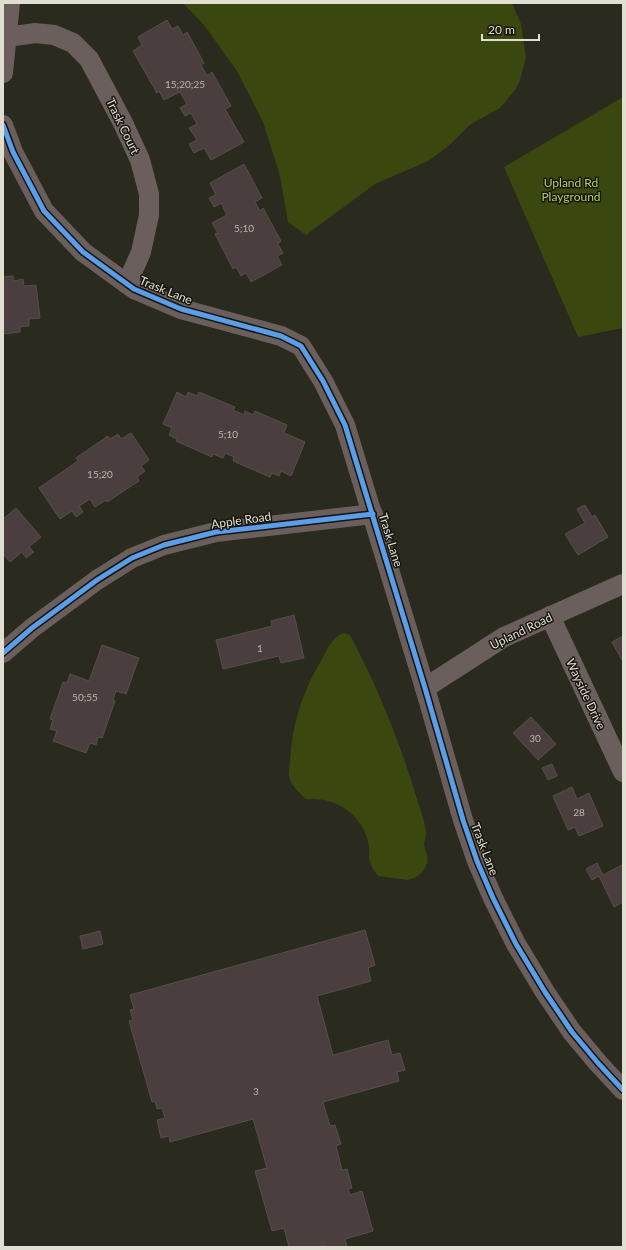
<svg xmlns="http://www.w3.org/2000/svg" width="626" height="1250" font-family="Lato,sans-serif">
<rect width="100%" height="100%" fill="#2b2a1f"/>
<g fill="#3a470f">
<polygon points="183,3 512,3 521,24 526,58 520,80 515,90 500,108 471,124 446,148 428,161 375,184 306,235 288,222 280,176 263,122 237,71 204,25"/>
<polygon points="623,97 623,328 578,337 504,167"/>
<path d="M343,633L350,635C378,688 400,742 417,799C419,806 427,827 426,834C426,837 425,840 424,843C424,850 429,854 427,863C424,873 417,878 408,880L378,876C375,872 371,867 370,862C368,857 370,848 368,841C360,812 334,797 306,799C299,793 292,786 289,777C288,772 290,766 290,761C292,723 303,691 322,659C329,647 330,640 343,633Z"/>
</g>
<g fill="#4b3e3f" stroke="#544f4c">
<polygon points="167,20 172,29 178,26 183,35 187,32 204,63 201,65 207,76 212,72 231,106 225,109 244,142 211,160 204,148 194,153 189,144 197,140 189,128 197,124 191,113 185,116 180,108 187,104 180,92 164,100 159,91 157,93 133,51 142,45 138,37"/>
<polygon points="244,164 262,198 255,202 260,211 263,208 281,241 278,244 283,253 277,256 282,265 251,282 246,273 241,276 236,267 233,269 215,234 218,233 212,223 227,215 221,203 214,207 209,198 216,195 210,183"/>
<polygon points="13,276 14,281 23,279 24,286 36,285 40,318 29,319 29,326 20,327 20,332 3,334 3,277"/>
<polygon points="177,392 186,397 188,392 197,396 199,392 235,407 233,410 244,415 245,411 253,415 255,411 287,425 284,433 305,442 291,476 281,471 279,476 272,473 270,477 233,461 234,457 225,453 223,458 213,454 212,457 176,441 177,439 169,435 172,428 163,424"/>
<polygon points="131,433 149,460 141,466 145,471 137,477 139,481 107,502 106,500 95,507 90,499 79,506 83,512 76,517 72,511 60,519 39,488 78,461 76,458 108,436 110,439 118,434 121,439"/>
<polygon points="585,505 592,517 595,515 608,537 578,555 565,534 585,523 577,509"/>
<polygon points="16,508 41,537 29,547 34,552 26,558 22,552 10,562 3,554 3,519"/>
<polygon points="294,615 304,658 281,663 279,656 223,669 216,640 272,626 271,621"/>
<polygon points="623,636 623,662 612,642"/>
<polygon points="102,645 139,658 126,694 116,691 113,700 115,701 102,738 98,737 96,745 90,743 86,753 53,741 57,731 50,729 53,720 50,719 63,682 67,683 70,674 89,681"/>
<polygon points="531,717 556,744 538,760 513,733"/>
<polygon points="552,764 557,776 548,780 542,768"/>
<polygon points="572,787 577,799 589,793 603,826 579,836 575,827 568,830 553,796"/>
<polygon points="597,863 603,875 622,865 623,868 623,902 614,907 599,876 592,880 586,869"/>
<polygon points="365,930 375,965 368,968 371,981 317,996 333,1055 388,1040 392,1055 400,1053 405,1070 397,1072 399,1081 323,1102 330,1126 335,1125 341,1144 336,1146 342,1170 347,1169 352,1188 348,1189 350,1195 362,1191 373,1231 345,1239 347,1247 325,1247 325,1245 316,1247 289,1247 284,1228 272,1231 255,1171 267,1168 253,1119 170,1142 169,1136 161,1138 157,1120 165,1118 162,1108 157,1109 155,1101 152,1102 129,1021 133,1020 130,1010 134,1009 130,995"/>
<polygon points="100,931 103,944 83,949 80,936"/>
</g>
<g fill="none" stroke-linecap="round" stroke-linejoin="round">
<g stroke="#6a5f5d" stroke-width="20">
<polyline points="7,37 35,33 54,35 73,43 89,59 123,123 140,160 149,194 149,215 141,252 127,284"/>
<polyline points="3,73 10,3"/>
<polyline points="3,125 13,152 44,211 83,252 134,289 181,309 281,336 301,346 323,381 345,425 425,688 463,820 477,861 493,898 516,944 545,992 572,1032 598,1063 623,1090"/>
<polyline points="550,616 623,772"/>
<polyline points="3,653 32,628 97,580 132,558 164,545 216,532 373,514"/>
<polyline points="425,688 504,637 623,584"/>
</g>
<defs>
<g id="cycleway">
<polyline points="3,125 13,152 44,211 83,252 134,289 181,309 281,336 301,346 323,381 345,425 425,688 463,820 477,861 493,898 516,944 545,992 572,1032 598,1063 623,1090"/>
<polyline points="3,653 32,628 97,580 132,558 164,545 216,532 373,514"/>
</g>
</defs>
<use href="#cycleway" stroke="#17150d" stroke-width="8"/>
<use href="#cycleway" stroke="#5a9eea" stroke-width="5"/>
</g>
<g text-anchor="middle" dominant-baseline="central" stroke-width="3" stroke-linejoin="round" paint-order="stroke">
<g font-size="10" fill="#bbb5ac">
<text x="185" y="84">15;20;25</text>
<text x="244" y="228">5;10</text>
<text x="228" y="434">5;10</text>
<text x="100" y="474">15;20</text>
<text x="260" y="648">1</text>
<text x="85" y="697">50;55</text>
<text x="535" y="738">30</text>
<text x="579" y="812">28</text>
<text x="256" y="1091">3</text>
</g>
<g font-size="12" fill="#e0ddd1" stroke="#17150d">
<text transform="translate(123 126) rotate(64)">Trask Court</text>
<text transform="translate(166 290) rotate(22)">Trask Lane</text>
<text transform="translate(241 520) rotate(-8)">Apple Road</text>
<text transform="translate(391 540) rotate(73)">Trask Lane</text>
<text transform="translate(521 631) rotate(-26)">Upland Road</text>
<text transform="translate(586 694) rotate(65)">Wayside Drive</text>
<text transform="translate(485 849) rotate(69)">Trask Lane</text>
</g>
<g font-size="12" fill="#b0ce68" stroke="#17150d">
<text x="571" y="182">Upland Rd<tspan x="571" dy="14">Playground</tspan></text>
</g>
</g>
<rect width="626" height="1250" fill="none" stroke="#e0ddd1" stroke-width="8"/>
<path d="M482 34v6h57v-6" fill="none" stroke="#e0ddd1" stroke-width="2"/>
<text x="488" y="34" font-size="12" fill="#e0ddd1" stroke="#17150d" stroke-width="3" paint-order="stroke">20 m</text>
</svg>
